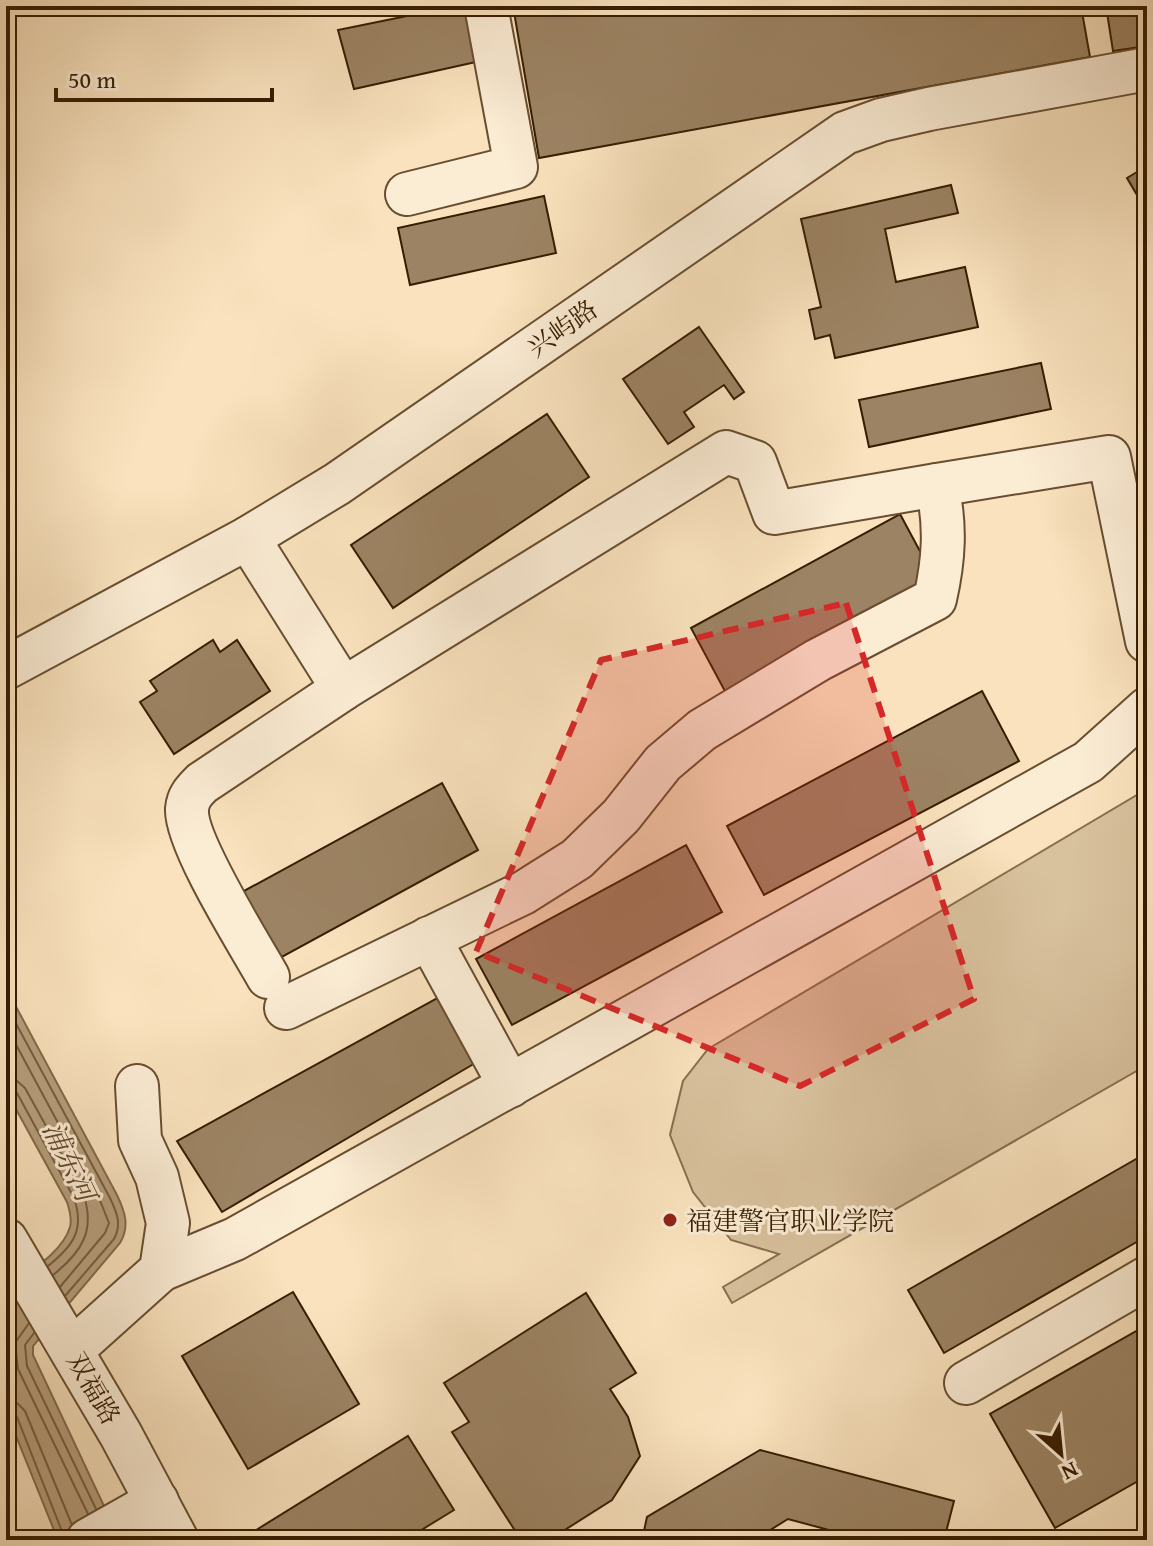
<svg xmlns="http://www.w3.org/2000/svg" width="1153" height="1546" font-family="'Gentium Book Plus','Noto Serif SC',serif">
<rect width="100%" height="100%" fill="#f9e2bd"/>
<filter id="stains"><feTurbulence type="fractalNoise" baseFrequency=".0025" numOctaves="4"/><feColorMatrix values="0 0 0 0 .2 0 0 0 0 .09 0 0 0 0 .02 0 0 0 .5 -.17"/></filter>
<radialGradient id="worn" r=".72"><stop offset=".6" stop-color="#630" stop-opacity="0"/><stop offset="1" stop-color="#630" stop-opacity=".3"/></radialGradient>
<polygon fill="#d8c19d" stroke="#886f4f" stroke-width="2" points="1147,789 1147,1065 732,1303 723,1287 779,1254 731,1240 693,1192 670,1135 683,1081 708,1049"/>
<path fill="#b79f7d" stroke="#846b4b" stroke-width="2" d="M6,988L117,1195C125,1212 130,1226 120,1243L33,1346V1355L120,1540H58L6,1411V1289C26,1273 62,1254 70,1227C72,1219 70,1211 67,1202L6,1091Z"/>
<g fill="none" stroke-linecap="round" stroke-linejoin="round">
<g stroke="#775e3f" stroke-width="2">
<path d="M6,1005L110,1198C117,1213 122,1224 114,1239L65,1296"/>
<polyline points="6,1026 101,1203 109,1223 105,1233 60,1287"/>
<path d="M6,1079L16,1080L25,1088L83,1193C96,1230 82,1252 53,1275"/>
<path d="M6,1089L17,1093L74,1198C85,1230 73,1246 48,1266"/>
<polyline points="29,1323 15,1343 18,1369 88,1514"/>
<polyline points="34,1333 25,1345 27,1366 96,1509"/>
<polyline points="6,1401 17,1403 25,1411 72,1525"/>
<polyline points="6,1411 12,1412 17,1417 65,1539"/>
</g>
</g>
<g fill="#9c8363" stroke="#371d01" stroke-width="2">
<polygon points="456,6 464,6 476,62 354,89 338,30"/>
<polygon points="513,6 1081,6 1090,57 539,158"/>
<polygon points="1106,6 1147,6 1147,46 1113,51"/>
<polygon points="1147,166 1147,212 1127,178"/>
<polygon points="951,185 958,213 885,229 896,282 965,267 978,327 835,358 830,335 815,339 809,310 821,307 801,219"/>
<polygon points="544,196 556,253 410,285 398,228"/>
<polygon points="699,327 744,392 734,399 724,385 684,412 694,427 668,444 623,379"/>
<polygon points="1041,363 1051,409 869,447 859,400"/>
<polygon points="547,414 589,477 393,608 351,545"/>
<polygon points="900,514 936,581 727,695 691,628"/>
<polygon points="213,640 220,652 237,640 270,691 174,754 140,702 157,691 150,681"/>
<polygon points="982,691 1019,761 764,895 727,826"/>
<polygon points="442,783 478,850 269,964 233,897"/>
<polygon points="686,845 722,912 512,1025 476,959"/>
<polygon points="441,996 477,1062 222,1212 177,1141"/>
<polygon points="1143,1155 1147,1162 1147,1236 944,1353 908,1290"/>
<polygon points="293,1292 359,1404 248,1469 182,1356"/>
<polygon points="586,1293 636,1373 610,1389 628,1417 640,1456 612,1500 549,1540 521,1540 452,1432 469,1422 444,1383"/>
<polygon points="1147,1325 1147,1476 1055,1528 990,1414"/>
<polygon points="408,1436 454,1510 405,1540 240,1540"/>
<polygon points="760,1450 954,1501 944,1540 866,1540 788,1519 754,1540 642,1540 647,1517"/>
</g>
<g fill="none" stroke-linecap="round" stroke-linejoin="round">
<defs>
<g id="minor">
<polyline points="407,194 516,167 486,6"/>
<polyline points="937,485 1109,457 1147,641"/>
<path d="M248,538L343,689L202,783C194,791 188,797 187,809C185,842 249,943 268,977"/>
<polyline points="6,668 248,538 337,484 845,133 881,120 929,109 1147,69"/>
<polyline points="429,938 510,1086"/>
<path d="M286,1008L523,893L577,859L621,816L663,763L702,730L818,660L935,599C944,559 946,526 937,485L774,513L755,462L726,452L343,689"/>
<polyline points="6,1240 121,1435 177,1540"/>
<polyline points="161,1270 235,1239 1088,762 1147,709"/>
<polyline points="72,1350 161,1270 168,1223 157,1177 140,1140 137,1086"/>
<polyline points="966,1383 1147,1278"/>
<polyline points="88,1540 157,1501"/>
</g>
</defs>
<use href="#minor" stroke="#684e30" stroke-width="46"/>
<use href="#minor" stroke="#fbecd4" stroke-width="42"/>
</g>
<path fill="#d62828" fill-opacity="0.2" stroke="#d62828" stroke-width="6" stroke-dasharray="16 10" stroke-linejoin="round" d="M846,603L974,999L800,1086L476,952L601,660Z"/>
<circle fill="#8f2418" stroke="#fbecd4" stroke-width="3" cx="670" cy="1220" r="8"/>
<g text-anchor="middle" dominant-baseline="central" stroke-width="6" stroke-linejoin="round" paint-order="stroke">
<g font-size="26" fill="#371d01" stroke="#fbecd4">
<text transform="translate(562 328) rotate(-35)">兴屿路</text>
<text transform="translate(94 1388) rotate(60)">双福路</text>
</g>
<g font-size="26" fill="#371d01" stroke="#fbecd4" text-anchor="start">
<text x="686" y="1220">福建警官职业学院</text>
</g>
<g font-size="28" font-style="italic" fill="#644a2c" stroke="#fbecd4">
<text transform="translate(70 1161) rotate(64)">浦东河</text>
</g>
</g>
<rect width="1153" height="1546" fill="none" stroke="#f9e2bd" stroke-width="32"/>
<rect x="8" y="8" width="1137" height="1530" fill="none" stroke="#371d01" stroke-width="4"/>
<rect x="16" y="16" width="1121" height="1514" fill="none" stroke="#371d01" stroke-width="2"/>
<g transform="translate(1061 1454) rotate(153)" stroke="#fbecd4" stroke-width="6" paint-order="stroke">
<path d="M0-6L14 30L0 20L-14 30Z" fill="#371d01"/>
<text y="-12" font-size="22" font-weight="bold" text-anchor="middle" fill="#371d01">N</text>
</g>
<path d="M56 88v12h216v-12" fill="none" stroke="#371d01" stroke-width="4"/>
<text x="68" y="88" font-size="24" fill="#371d01" stroke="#fbecd4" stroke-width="6" paint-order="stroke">50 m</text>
<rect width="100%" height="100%" filter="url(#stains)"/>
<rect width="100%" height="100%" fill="url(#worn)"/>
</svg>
